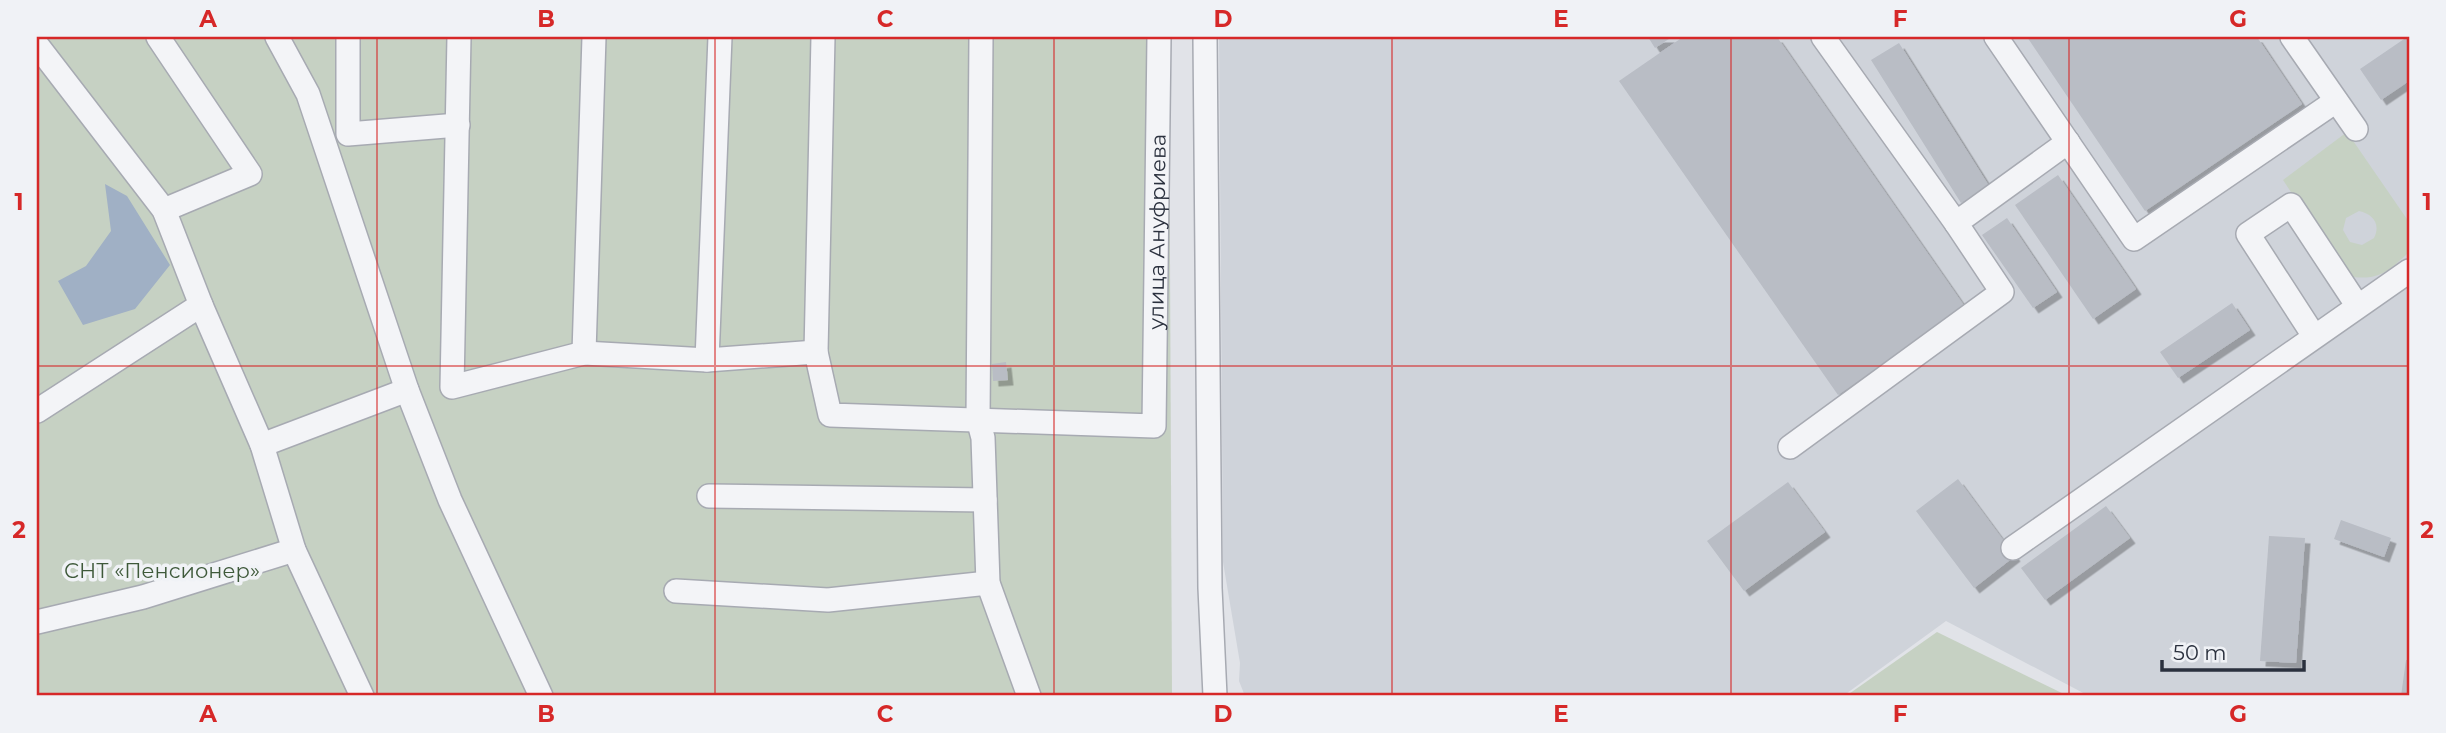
<svg xmlns="http://www.w3.org/2000/svg" width="2446" height="733" font-family="Montserrat,sans-serif">
<defs>
<filter id="shadow"><feDropShadow dx="5.5" dy="5.5" stdDeviation="0" flood-color="#0004"/></filter>
</defs>
<rect width="100%" height="100%" fill="#e1e3e8"/>
<polygon fill="#cfd3da" points="1219,37 2409,37 2409,696 2089,696 1946,621 1843,696 1245,696 1239,681 1240,663 1223,562"/>
<g fill="#c6d1c3" fill-rule="evenodd">
<polygon points="37,37 1169,37 1172,696 37,696"/>
<path d="M2347,132L2409,222L2408,253C2386,274 2377,281 2346,276L2283,180ZM2359,211C2373,214 2381,224 2374,238L2362,245L2350,242L2343,230L2346,218Z"/>
<polygon points="1937,632 2068,696 1846,696"/>
</g>
<polygon fill="#a0b0c5" points="105,184 127,196 170,265 135,309 83,325 58,281 86,266 111,231"/>
<g fill="#b9bdc5" filter="url(#shadow)">
<polygon points="1648,37 1672,37 1655,48"/>
<polygon points="1683,37 1777,37 1965,307 1838,395 1619,81"/>
<polygon points="2027,37 2257,37 2302,104 2145,211"/>
<polygon points="2407,37 2409,37 2409,81 2381,100 2360,69"/>
<polygon points="1899,43 1989,186 1961,203 1871,60"/>
<polygon points="2058,175 2136,289 2093,319 2015,205"/>
<polygon points="2007,218 2057,292 2033,308 1982,235"/>
<polygon points="2232,303 2250,330 2178,378 2160,352"/>
<polygon points="1006,362 1008,380 993,381 992,364"/>
<polygon points="1958,479 2015,556 1974,588 1916,511"/>
<polygon points="1788,482 1825,532 1744,591 1707,541"/>
<polygon points="2106,506 2130,538 2045,600 2021,568"/>
<polygon points="2341,520 2391,538 2384,557 2334,539"/>
<polygon points="2269,536 2305,538 2296,663 2260,661"/>
<polygon points="2406,660 2409,660 2409,696 2401,696"/>
</g>
<g fill="none" stroke-linecap="round" stroke-linejoin="round">
<defs>
<g id="minor">
<polyline points="158,37 250,174 164,210"/>
<polyline points="277,37 308,94 407,390 450,500 541,696"/>
<polyline points="348,37 348,134 458,125"/>
<polyline points="459,37 452,387 584,353 707,360 816,352"/>
<path id="s1" d="M823,37L816,352L830,415L1154,426L1159,37"/>
<polyline points="981,37 978,419 983,438 988,583 1029,696"/>
<polyline points="1205,37 1210,588 1215,696"/>
<polyline points="1823,37 1956,223"/>
<polyline points="1996,37 2134,239 2336,101"/>
<polyline points="2292,37 2356,129"/>
<polyline points="37,45 164,210 201,305 262,445 294,550 362,696"/>
<polyline points="2314,336 2248,234 2291,205 2357,305"/>
<polyline points="584,353 594,37"/>
<polyline points="707,360 720,37"/>
<polyline points="37,411 201,305"/>
<polyline points="262,445 407,390"/>
<polyline points="1790,447 2002,292 1956,223 2068,142"/>
<polyline points="709,496 985,500"/>
<polyline points="2013,548 2409,271"/>
<polyline points="676,591 828,600 988,583"/>
<polyline points="37,622 143,597 294,550"/>
</g>
</defs>
<use href="#minor" stroke="#a7aab2" stroke-width="26"/>
<use href="#minor" stroke="#f3f4f7" stroke-width="23"/>
</g>
<path fill="none" stroke="#d62828" stroke-width="2" stroke-opacity="0.55" d="M377,37V696M715,37V696M1054,37V696M1392,37V696M1731,37V696M2069,37V696M37,366H2409"/>
<g text-anchor="middle" dominant-baseline="central" stroke-width="7" stroke-linejoin="round" paint-order="stroke">
<g font-size="21" fill="#2b313e" stroke="#f0f2f6">
<text stroke="none"><textPath href="#s1" startOffset="898">улица Ануфриева</textPath></text>
</g>
<g font-size="21" fill="#3e593a" stroke="#f0f2f6">
<text x="162" y="570">СНТ «Пенсионер»</text>
</g>
</g>
<rect width="2446" height="733" fill="none" stroke="#f0f2f6" stroke-width="77"/>
<path d="M2162 660v10h142v-10" fill="none" stroke="#2b313e" stroke-width="3.5"/>
<text x="2173" y="660" font-size="21" fill="#2b313e" stroke="#f0f2f6" stroke-width="5" paint-order="stroke">50 m</text>
<rect x="38" y="38" width="2370" height="656" fill="none" stroke="#d62828" stroke-width="2.5"/>
<g font-size="23" text-anchor="middle" font-weight="bold" fill="#d62828">
<text x="208" y="27">A</text>
<text x="546" y="27">B</text>
<text x="885" y="27">C</text>
<text x="1223" y="27">D</text>
<text x="1561" y="27">E</text>
<text x="1900" y="27">F</text>
<text x="2238" y="27">G</text>
<text x="19" y="210">1</text>
<text x="2427" y="210">1</text>
<text x="19" y="538">2</text>
<text x="2427" y="538">2</text>
<text x="208" y="722">A</text>
<text x="546" y="722">B</text>
<text x="885" y="722">C</text>
<text x="1223" y="722">D</text>
<text x="1561" y="722">E</text>
<text x="1900" y="722">F</text>
<text x="2238" y="722">G</text>
</g>
</svg>
